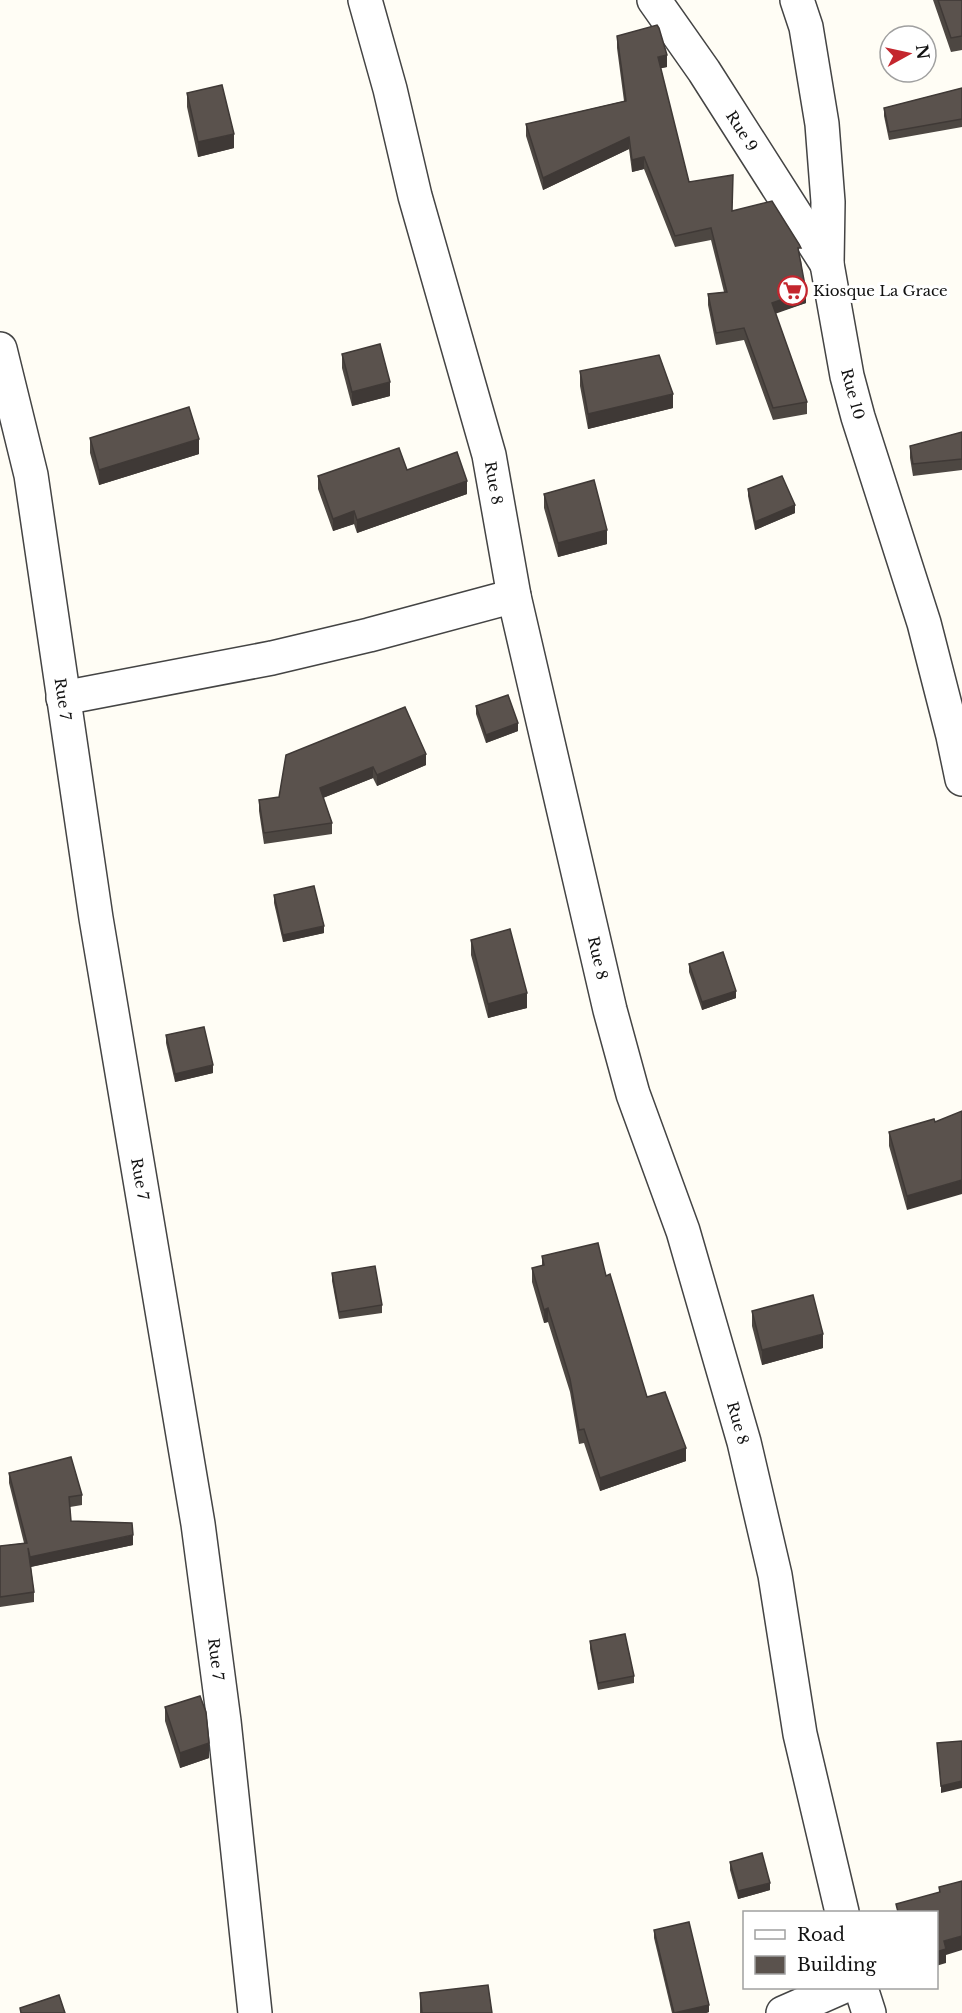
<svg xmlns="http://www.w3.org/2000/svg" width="962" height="2013" font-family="'Libre Baskerville',serif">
<rect width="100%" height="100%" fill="#fffdf5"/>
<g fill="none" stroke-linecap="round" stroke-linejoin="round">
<defs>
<g id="street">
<polyline points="365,0 390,89 415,196 489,455 514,596 610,1010 633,1094 683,1231 744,1442 775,1575 800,1734 842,1912"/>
<polyline points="654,0 704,71 827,264"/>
<polyline points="797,0 806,27 822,124 828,202 827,264 847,376 858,417 924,623 953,736 962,779"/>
<polyline points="0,349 31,475 96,918 198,1524 224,1721 255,2013"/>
<polyline points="63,698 272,658 369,635 514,596"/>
<polyline points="861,1988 869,2013"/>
<polyline points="783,2013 840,1988"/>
</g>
</defs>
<use href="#street" stroke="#444" stroke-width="36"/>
<use href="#street" stroke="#fff" stroke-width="33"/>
</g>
<g fill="#4d4742">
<polygon points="933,0 962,0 962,50 951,52"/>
<polygon points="617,36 667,67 660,68 689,182 732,211 801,260 806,303 775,313 807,402 807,414 773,420 744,340 716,345 708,305 708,294 724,292 711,240 675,247 644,169 632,172 629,149 543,190 526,136 526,124 624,101 617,48"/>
<polygon points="962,88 962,127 889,140 884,116 884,108"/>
<polygon points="187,93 234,148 198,157 187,107"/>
<polygon points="342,354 390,396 352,406 342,368"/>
<polygon points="580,371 673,408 588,429 580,386"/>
<polygon points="962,432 962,470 913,476 910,458 910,446"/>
<polygon points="90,438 199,454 99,485 90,453"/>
<polygon points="407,470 467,494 357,533 354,524 333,531 318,489 318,476"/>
<polygon points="748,489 795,513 755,530 748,496"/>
<polygon points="544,494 607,544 558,557 544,508"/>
<polygon points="476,706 518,731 486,743 476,714"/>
<polygon points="286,755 426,765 377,786 373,778 323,798 332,823 332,834 264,844 259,811 259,800 279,797"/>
<polygon points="274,895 324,933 283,942 274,903"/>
<polygon points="471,940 527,1008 488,1018 471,955"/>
<polygon points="689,964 736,998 702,1010 689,972"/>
<polygon points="166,1035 213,1073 175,1082 166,1043"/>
<polygon points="935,1122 907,1210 889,1146 889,1132"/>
<polygon points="542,1256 606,1276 647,1397 686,1461 600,1491 584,1443 579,1444 570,1392 548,1322 544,1323 532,1282 532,1268 542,1266"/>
<polygon points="332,1273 382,1305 382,1313 339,1319 332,1281"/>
<polygon points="752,1311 823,1348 762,1365 752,1326"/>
<polygon points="9,1473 82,1495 82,1505 70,1507 71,1521 133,1545 31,1567 34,1592 34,1602 0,1607 0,1546 24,1543 9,1483"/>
<polygon points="590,1641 634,1676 634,1683 598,1690 590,1649"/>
<polygon points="165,1707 209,1758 180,1768 165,1721"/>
<polygon points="730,1862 770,1890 738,1899 730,1870"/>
<polygon points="654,1930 709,2012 706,2013 672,2013 654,1938"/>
<polygon points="420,1993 492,2013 420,2013"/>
</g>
<g fill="#3f3936">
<polygon points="667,55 667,67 658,69 658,57"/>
<polygon points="234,134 234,148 198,157 198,142"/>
<polygon points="629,137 629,149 543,190 543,178"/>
<polygon points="644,157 644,169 632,172 632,160"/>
<polygon points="806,291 806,303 772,315 772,303"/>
<polygon points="390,382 390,396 352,406 352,392"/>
<polygon points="673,394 673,408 588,429 588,414"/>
<polygon points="199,439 199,454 99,485 99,470"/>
<polygon points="467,481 467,494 357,533 357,520"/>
<polygon points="795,505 795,513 755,530 755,522"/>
<polygon points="354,511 354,524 333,531 333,519"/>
<polygon points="607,530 607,544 558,557 558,543"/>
<polygon points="518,723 518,731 486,743 486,735"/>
<polygon points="426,754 426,765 377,786 377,775"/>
<polygon points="373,767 373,778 320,799 320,788"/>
<polygon points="324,926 324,933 283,942 283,935"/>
<polygon points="736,991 736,998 702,1010 702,1002"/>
<polygon points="527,993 527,1008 488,1018 488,1004"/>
<polygon points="213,1065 213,1073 175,1082 175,1074"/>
<polygon points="962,1180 962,1194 907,1210 907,1196"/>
<polygon points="548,1308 548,1322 544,1323 544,1310"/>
<polygon points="823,1334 823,1348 762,1365 762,1350"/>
<polygon points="686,1448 686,1461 600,1491 600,1478"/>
<polygon points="133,1535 133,1545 30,1567 30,1557"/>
<polygon points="209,1743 209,1758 180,1768 180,1753"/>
<polygon points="962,1781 962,1788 941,1793 941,1786"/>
<polygon points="770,1883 770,1890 738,1899 738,1891"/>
<polygon points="962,1936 962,1950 946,1955 946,1963 936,1966 936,1952 944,1941"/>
<polygon points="709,2005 709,2012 706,2013 676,2013"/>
</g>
<g fill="#5a524d" stroke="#3f3936" stroke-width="1.5">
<polygon points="938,0 962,0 962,36 951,38"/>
<polygon points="657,25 659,28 667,55 658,57 689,182 733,175 732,211 772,201 799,244 801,248 798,248 806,291 772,303 807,402 773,408 744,328 716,333 708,294 727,292 711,228 675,236 644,157 632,160 629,137 543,178 526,124 626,101 617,36"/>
<polygon points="222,85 234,134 198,142 187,93"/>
<polygon points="962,88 962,119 889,132 884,108"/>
<polygon points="380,344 390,382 352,392 342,354"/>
<polygon points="659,355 673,394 588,414 580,371"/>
<polygon points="189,407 199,439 99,470 90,438"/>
<polygon points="962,432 962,459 913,464 910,446"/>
<polygon points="399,448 407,470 457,452 467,481 357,520 354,511 333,519 318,476"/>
<polygon points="782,476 795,505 755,522 748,489"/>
<polygon points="594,480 607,530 558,543 544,494"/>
<polygon points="508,695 518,723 486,735 476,706"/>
<polygon points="405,707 426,754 377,775 373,767 320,788 332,823 264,833 259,800 279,797 286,755"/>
<polygon points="314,886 324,926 283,935 274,895"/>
<polygon points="510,929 527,993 488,1004 471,940"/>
<polygon points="723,952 736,991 702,1002 689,964"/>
<polygon points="204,1027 213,1065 175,1074 166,1035"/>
<polygon points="962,1111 962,1180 907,1196 889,1132 934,1119 935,1122"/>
<polygon points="598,1243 606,1276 610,1274 647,1397 665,1392 686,1448 600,1478 584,1429 579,1430 570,1379 548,1308 544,1310 532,1268 544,1265 542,1256"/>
<polygon points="375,1266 382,1305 339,1312 332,1273"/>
<polygon points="813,1295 823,1334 762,1350 752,1311"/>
<polygon points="71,1457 82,1495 69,1497 71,1521 132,1523 133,1535 30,1557 28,1548 34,1592 0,1597 0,1546 27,1543 9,1473"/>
<polygon points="625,1634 634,1676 598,1683 590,1641"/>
<polygon points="200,1696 206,1712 209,1743 180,1753 165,1707"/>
<polygon points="962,1741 962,1781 941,1786 937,1743"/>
<polygon points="762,1853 770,1883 738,1891 730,1862"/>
<polygon points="962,1881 962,1936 944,1941 946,1949 936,1952 936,1912 898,1912 896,1904 940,1892 939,1887"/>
<polygon points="689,1922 709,2005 674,2013 654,1930"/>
<polygon points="488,1985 492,2013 422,2013 420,1993"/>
<polygon points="59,1995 65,2013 21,2013 20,2008"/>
</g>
<defs>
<symbol id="supermarket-ring" viewBox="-11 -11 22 22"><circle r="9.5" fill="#fff" stroke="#c4262e" stroke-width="1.5"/><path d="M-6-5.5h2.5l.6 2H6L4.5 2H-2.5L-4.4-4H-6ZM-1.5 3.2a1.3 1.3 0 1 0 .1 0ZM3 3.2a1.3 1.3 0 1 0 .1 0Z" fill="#c4262e"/></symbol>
</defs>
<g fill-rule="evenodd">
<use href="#supermarket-ring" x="776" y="274" width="33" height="33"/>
</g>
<g text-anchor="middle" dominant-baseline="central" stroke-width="6" stroke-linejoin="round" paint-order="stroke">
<g font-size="15" fill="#111" stroke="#fff">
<text transform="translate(742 131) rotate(57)">Rue 9</text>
<text transform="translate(853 394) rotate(75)">Rue 10</text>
<text transform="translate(494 483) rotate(80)">Rue 8</text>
<text transform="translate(63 699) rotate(82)">Rue 7</text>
<text transform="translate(598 958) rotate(77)">Rue 8</text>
<text transform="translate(140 1179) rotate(80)">Rue 7</text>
<text transform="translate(738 1423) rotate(74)">Rue 8</text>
<text transform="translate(216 1659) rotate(83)">Rue 7</text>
</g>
<g font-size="15" fill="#111" stroke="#fff" text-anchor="start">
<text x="813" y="290">Kiosque La Grace</text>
</g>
</g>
<rect x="743" y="1911" width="195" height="78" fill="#ffffff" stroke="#a0a0a0" stroke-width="1.5"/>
<rect x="755" y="1930" width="30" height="9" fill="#ffffff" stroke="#a0a0a0" stroke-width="1.5"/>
<text x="797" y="1941" font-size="18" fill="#111111">Road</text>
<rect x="755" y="1956" width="30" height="18" fill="#5a524d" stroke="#a0a0a0" stroke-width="1.5"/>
<text x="797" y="1971" font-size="18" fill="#111111">Building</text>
<g transform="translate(908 54) rotate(82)"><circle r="28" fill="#ffffff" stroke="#a0a0a0" stroke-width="1.5"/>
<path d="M0-4.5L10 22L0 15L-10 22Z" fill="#c4262e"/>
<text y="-9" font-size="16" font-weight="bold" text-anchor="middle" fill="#111111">N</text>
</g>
</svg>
